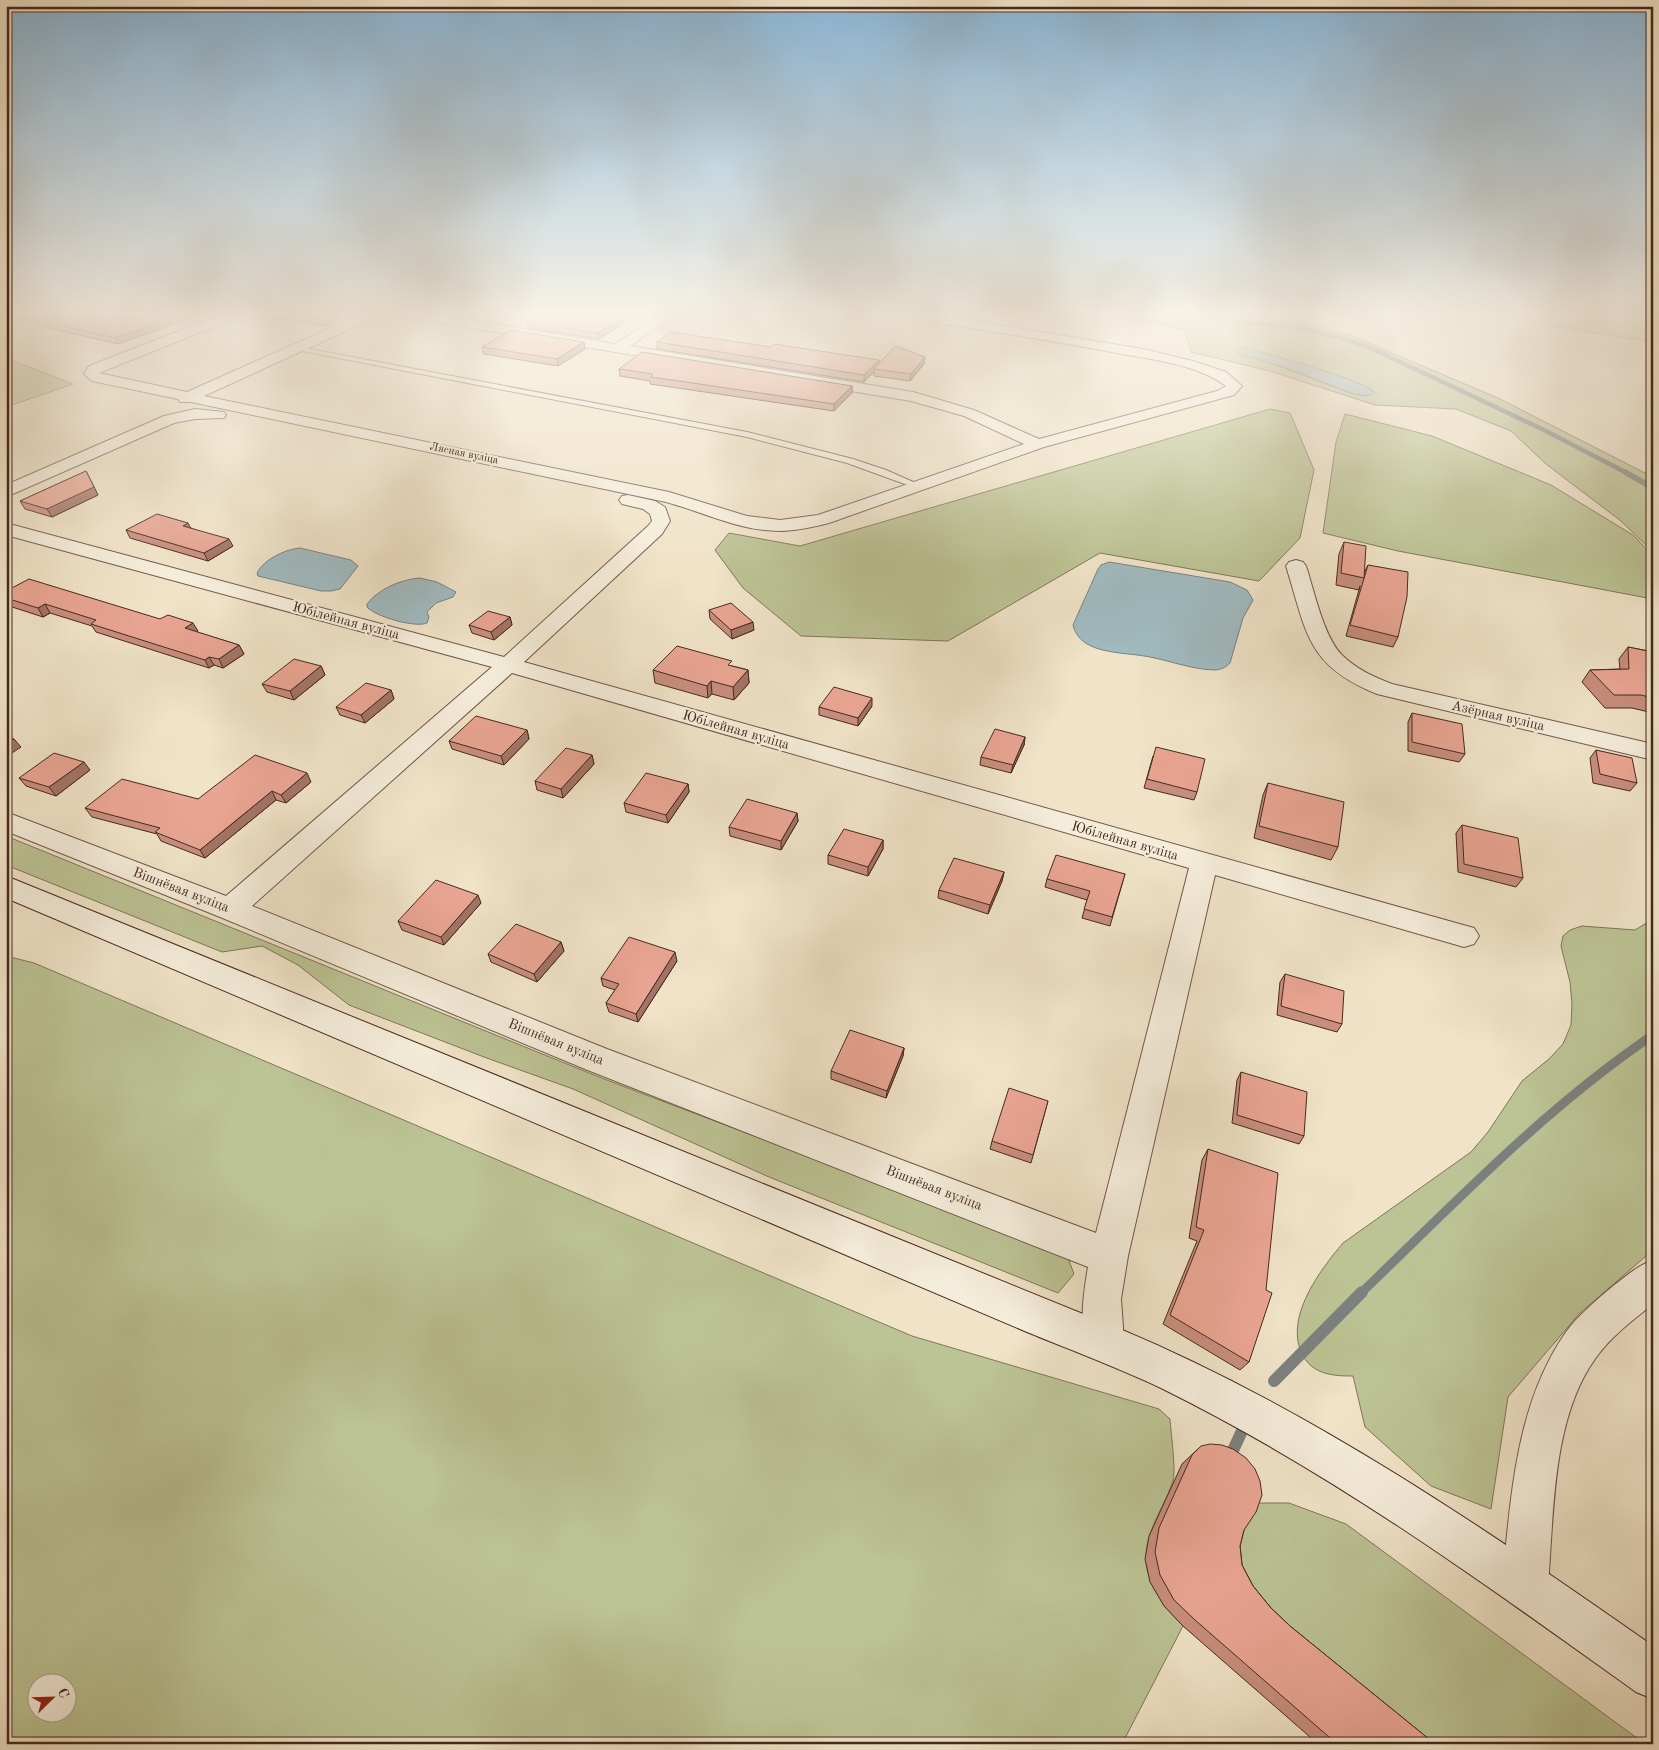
<svg xmlns="http://www.w3.org/2000/svg" width="1659" height="1750" font-family="'Old Standard TT',serif">
<rect width="100%" height="100%" fill="#f0e3c8"/>
<filter id="stains"><feTurbulence type="fractalNoise" baseFrequency=".004" numOctaves="4"/><feColorMatrix values="0 0 0 0 .2 0 0 0 0 .09 0 0 0 0 .02 0 0 0 .5 -.17"/></filter>
<radialGradient id="worn" r=".72"><stop offset=".6" stop-color="#630" stop-opacity="0"/><stop offset="1" stop-color="#630" stop-opacity=".3"/></radialGradient>
<g fill="#bcc394" stroke="#817658" fill-rule="evenodd">
<path d="M1106,317H1287L1350,335L1498,398L1653,477V552L1621,521L1546,464L1511,431L1456,409L1375,405L1270,371L1191,352L1185,330L1146,320ZM1242,348L1275,356L1371,389L1353,394L1274,364Z"/>
<polygon points="1493,317 1653,317 1653,342 1497,318"/>
<polygon points="6,358 73,384 6,407"/>
<polygon points="1270,409 1290,413 1314,470 1300,538 1259,581 1100,553 948,641 801,636 743,588 715,550 729,533 800,546"/>
<polygon points="1345,414 1432,436 1551,485 1633,535 1653,556 1653,599 1398,551 1323,533 1336,442"/>
<polygon points="6,836 599,1077 1067,1255 1074,1274 1058,1293 769,1177 573,1089 484,1057 349,1005 298,965 262,946 222,952 6,865"/>
<path d="M1653,919V1250L1580,1313L1508,1397L1491,1509L1431,1486L1365,1427L1353,1376C1334,1376 1314,1375 1303,1356C1283,1319 1320,1270 1343,1243L1471,1152L1488,1132L1522,1081L1549,1059L1563,1044L1571,1025L1572,1004L1570,982L1561,946L1563,936L1570,930L1582,926L1635,930Z"/>
<path d="M6,956L34,963L912,1336L1159,1409L1170,1419C1171,1434 1176,1469 1173,1481C1167,1499 1156,1516 1150,1534C1137,1572 1158,1601 1183,1626L1122,1744H6ZM38,1682H68V1712H38Z"/>
<polygon points="1249,1503 1289,1503 1346,1524 1645,1744 1414,1744 1257,1614 1232,1538"/>
</g>
<g fill="#a0bbc1" stroke="#7c817f">
<path d="M1242,348C1262,351 1366,381 1375,393L1368,396L1353,394L1292,370L1242,355L1235,351Z"/>
<path d="M300,548L351,560L358,566L340,589L331,591H321L258,576L257,573C264,559 286,549 300,548Z"/>
<path d="M1109,562L1230,582L1247,590L1253,600L1243,618L1230,663C1225,668 1221,670 1213,670C1192,669 1170,661 1150,657C1131,653 1106,654 1089,645C1081,641 1075,634 1073,625L1098,569L1101,565Z"/>
<path d="M420,578L437,582L456,592L453,597L436,603L427,612L429,617L427,623C416,628 376,617 367,607V604C378,589 402,579 420,578Z"/>
</g>
<g fill="none" stroke-linecap="round" stroke-linejoin="round">
<polyline stroke="#7c817f" stroke-width="4.5" points="1203,317 1305,329 1338,337 1373,349 1542,429 1627,473"/>
<polyline stroke="#7c817f" stroke-width="5.5" points="1625,472 1653,488"/>
<path stroke="#7c817f" stroke-width="9" d="M1361,1293C1455,1203 1545,1108 1653,1035"/>
<g stroke="#7c817f" stroke-width="12">
<polyline points="1274,1381 1362,1292"/>
<polyline points="1229,1459 1241,1433"/>
</g>
<defs>
<polygon id="lane" points="294,346 747,432 853,459 886,470 920,485 913,487 847,463 747,437 292,349 291,348"/>
<g id="street">
<path d="M215,317H233L231,320L99,373L187,392L355,317H371L370,320L204,396L669,492L747,516L780,520L818,515L1024,444L964,416L911,401L428,321L421,317H450L615,344L657,317H672L630,346L913,392L974,410L1039,439L1217,391L1226,386C1198,365 1156,360 1122,354C1056,341 990,331 923,321L918,320L917,317H949L1143,349L1193,361L1226,372L1242,386L1234,395L1044,447L829,523C813,527 796,531 779,531C740,531 703,512 666,502L191,402H180L178,399L92,381L84,374L88,367L94,364Z"/>
<polygon points="195,409 224,412 226,415 224,418 195,419 174,423 6,497 6,485 164,416"/>
<path d="M628,495L655,501L665,507L670,521L662,534L524,662L1474,928L1479,936L1474,944L1464,947L1215,875L1128,1256L1121,1299L1124,1342L1118,1356L1104,1362L1090,1356C1078,1328 1083,1296 1088,1267L585,1069L220,917L6,831V812L226,896L492,667L6,535V523L504,657L648,526L652,521L650,514L643,509L622,504L619,500L622,496ZM512,673L1189,868L1096,1233L607,1049L252,906Z"/>
<path d="M1296,560L1303,562L1306,566C1314,590 1324,638 1342,655C1356,669 1374,677 1392,684L1653,744V760L1377,694C1306,665 1307,633 1286,566L1289,562Z"/>
<path d="M1653,1260V1304C1632,1321 1610,1337 1595,1359C1552,1419 1554,1513 1548,1584L1541,1600L1525,1607L1509,1600L1502,1584C1511,1499 1515,1405 1566,1332C1577,1317 1592,1304 1606,1292C1621,1280 1635,1267 1653,1260Z"/>
</g>
<path id="secondary" d="M6,876L1120,1329C1311,1409 1484,1528 1653,1646V1699L1636,1692C1484,1583 1331,1472 1163,1389C1119,1368 1073,1351 1027,1332L6,898Z"/>
</defs>
<use href="#lane" stroke="#705848" stroke-width="2"/>
<use href="#street" stroke="#705848" stroke-width="2"/>
<use href="#secondary" stroke="#462a1d" stroke-width="2"/>
<use href="#lane" fill="#f5eddb" fill-rule="evenodd"/>
<use href="#street" fill="#f5eddb" fill-rule="evenodd"/>
<use href="#secondary" fill="#f5eddb" fill-rule="evenodd"/>
</g>
<g fill="#c88e7e" stroke="#462a1d">
<polygon points="13,317 194,317 118,344 15,320"/>
<polygon points="256,317 345,317 325,326 279,318 274,320"/>
<polygon points="622,318 623,324 599,339 528,328 527,321"/>
<polygon points="657,342 771,347 879,360 879,364 925,357 924,364 910,381 874,376 874,372 864,382 657,349"/>
<polygon points="482,347 585,349 558,366 484,354"/>
<polygon points="619,369 852,386 852,393 834,411 650,384 650,381 620,376"/>
<polygon points="86,471 98,495 52,517 25,509 20,501"/>
<polygon points="191,528 233,546 208,561 130,538 126,530"/>
<polygon points="1344,542 1364,573 1368,565 1398,637 1393,647 1346,636 1360,586 1359,590 1336,585 1339,554"/>
<polygon points="6,591 198,631 196,632 239,645 244,654 223,668 214,665 209,668 96,632 92,626 50,613 43,617 6,605"/>
<polygon points="709,610 754,630 732,639 710,619"/>
<polygon points="510,617 512,625 494,640 472,633 469,625"/>
<polygon points="1628,647 1653,652 1653,713 1632,708 1605,708 1582,682 1590,670 1620,669 1619,659"/>
<polygon points="321,666 325,675 294,700 267,692 262,684"/>
<polygon points="732,666 748,670 749,683 734,700 712,694 708,698 655,683 653,670"/>
<polygon points="391,690 394,699 365,723 340,715 336,707"/>
<polygon points="872,706 858,726 819,715 819,707"/>
<polygon points="1412,713 1465,754 1459,762 1408,751 1408,722"/>
<polygon points="527,730 529,739 504,765 452,749 449,741"/>
<polygon points="1025,737 1024,745 1011,773 980,765 981,757"/>
<polygon points="1596,750 1637,783 1630,791 1593,783 1590,758"/>
<polygon points="592,755 594,764 563,798 537,790 535,781"/>
<polygon points="1153,756 1197,792 1194,800 1144,788"/>
<polygon points="90,770 56,796 26,786 19,778"/>
<polygon points="311,782 286,803 276,800 205,858 161,841 157,834 92,817 85,808 198,799"/>
<polygon points="1268,783 1338,847 1331,860 1254,838 1263,795"/>
<polygon points="688,784 689,792 668,823 626,812 624,803"/>
<polygon points="797,813 798,821 781,850 730,836 729,827"/>
<polygon points="1462,825 1523,878 1516,887 1458,872 1456,833"/>
<polygon points="883,840 883,849 868,876 828,864 828,855"/>
<polygon points="1004,872 1002,881 988,914 938,898 939,890"/>
<polygon points="1125,874 1110,926 1082,918 1087,900 1045,887 1047,879"/>
<polygon points="481,903 444,945 402,930 398,921"/>
<polygon points="561,942 564,951 537,982 491,962 488,954"/>
<polygon points="677,961 638,1022 609,1012 606,1003 615,990 603,986 601,978"/>
<polygon points="1285,974 1342,1024 1337,1032 1277,1015 1280,982"/>
<polygon points="904,1048 903,1056 886,1098 831,1079 831,1071"/>
<polygon points="1241,1072 1304,1136 1299,1144 1232,1123 1237,1080"/>
<polygon points="1048,1101 1031,1163 990,1149 992,1141"/>
<polygon points="1208,1149 1249,1362 1240,1370 1163,1324 1197,1241 1189,1238 1202,1160"/>
<polygon points="1201,1446 1244,1530 1240,1546 1242,1565 1253,1586 1271,1608 1290,1626 1435,1744 1318,1744 1183,1626 1164,1606 1150,1582 1145,1559 1149,1536 1182,1464"/>
</g>
<g fill="#a37467" stroke="#462a1d">
<polygon points="175,317 194,317 118,344 115,338"/>
<polygon points="273,317 279,317 279,318 274,320"/>
<polygon points="330,317 345,317 325,326 323,320"/>
<polygon points="622,318 623,324 599,339 598,333"/>
<polygon points="584,342 585,349 558,366 557,359"/>
<polygon points="925,357 924,364 910,381 911,374"/>
<polygon points="879,360 879,367 874,369 874,372 864,382 864,375"/>
<polygon points="852,386 852,393 834,411 834,404"/>
<polygon points="86,471 98,495 52,517 47,509"/>
<polygon points="188,523 192,530 183,526"/>
<polygon points="229,539 233,546 208,561 204,553"/>
<polygon points="45,604 50,613 43,617 38,608"/>
<polygon points="510,617 512,625 494,640 491,632"/>
<polygon points="753,622 754,630 732,639 731,630"/>
<polygon points="193,623 198,631 189,636 185,628"/>
<polygon points="239,645 244,654 223,668 219,659"/>
<polygon points="209,657 214,665 209,668 205,660"/>
<polygon points="321,666 325,675 294,700 290,691"/>
<polygon points="748,670 749,683 734,700 733,687"/>
<polygon points="711,681 712,694 708,698 707,686"/>
<polygon points="391,690 394,699 365,723 361,715"/>
<polygon points="872,698 872,706 858,726 858,718"/>
<polygon points="527,730 529,739 504,765 501,756"/>
<polygon points="1025,737 1024,745 1011,773 1013,765"/>
<polygon points="14,739 21,747 6,757 6,744"/>
<polygon points="592,755 594,764 563,798 561,789"/>
<polygon points="84,762 90,770 56,796 49,787"/>
<polygon points="307,773 311,782 286,803 281,795"/>
<polygon points="688,784 689,792 668,823 666,815"/>
<polygon points="272,791 276,800 205,858 200,850"/>
<polygon points="797,813 798,821 781,850 781,841"/>
<polygon points="883,840 883,849 868,876 868,867"/>
<polygon points="1004,872 1002,881 988,914 990,905"/>
<polygon points="478,895 481,903 444,945 441,937"/>
<polygon points="561,942 564,951 537,982 534,974"/>
<polygon points="675,952 677,961 638,1022 636,1014"/>
<polygon points="904,1048 903,1056 886,1098 887,1091"/>
</g>
<g fill="#e9a593" stroke="#462a1d">
<polygon points="22,317 175,317 115,338"/>
<polygon points="306,317 330,317 323,320"/>
<polygon points="535,317 617,317 622,318 598,333 527,321"/>
<polygon points="511,330 584,342 557,359 482,347"/>
<polygon points="671,332 771,347 774,344 879,360 864,375 657,342"/>
<polygon points="895,346 925,357 911,374 874,369"/>
<polygon points="642,352 852,386 834,404 679,381 650,377 653,374 619,369"/>
<polygon points="86,471 94,487 47,509 20,501"/>
<polygon points="157,514 188,523 183,526 229,539 204,553 126,530"/>
<polygon points="1344,542 1366,546 1364,578 1341,573"/>
<polygon points="1368,565 1408,572 1407,597 1398,637 1350,625"/>
<polygon points="29,579 160,619 168,615 193,623 185,628 239,645 219,659 209,657 205,660 91,624 96,620 45,604 38,608 6,598 6,591"/>
<polygon points="731,603 753,622 731,630 709,610"/>
<polygon points="488,611 510,617 491,632 469,625"/>
<polygon points="677,646 732,661 728,665 748,670 733,687 711,681 707,686 653,670"/>
<polygon points="1628,647 1653,652 1653,698 1641,695 1614,695 1590,670 1629,669"/>
<polygon points="294,659 321,666 290,691 262,684"/>
<polygon points="366,683 391,690 361,715 336,707"/>
<polygon points="834,687 872,698 858,718 819,707"/>
<polygon points="1412,713 1462,724 1465,754 1412,742"/>
<polygon points="476,716 527,730 501,756 449,741"/>
<polygon points="995,729 1025,737 1013,765 981,757"/>
<polygon points="6,736 14,739 6,744"/>
<polygon points="1156,747 1205,759 1197,792 1147,779"/>
<polygon points="566,748 592,755 561,789 535,781"/>
<polygon points="1596,750 1632,758 1637,783 1600,774"/>
<polygon points="54,753 84,762 49,787 19,778"/>
<polygon points="255,755 307,773 281,795 272,791 200,850 155,832 160,828 85,808 122,779 198,799"/>
<polygon points="646,773 688,784 666,815 624,803"/>
<polygon points="1268,783 1344,802 1338,847 1259,826"/>
<polygon points="747,799 797,813 781,841 729,827"/>
<polygon points="1462,825 1518,838 1523,878 1464,864"/>
<polygon points="844,829 883,840 868,867 828,855"/>
<polygon points="1056,855 1125,874 1112,917 1084,909 1090,891 1047,879"/>
<polygon points="954,858 1004,872 990,905 939,890"/>
<polygon points="436,880 478,895 441,937 398,921"/>
<polygon points="516,924 561,942 534,974 488,954"/>
<polygon points="629,937 675,952 636,1014 606,1003 619,984 601,978"/>
<polygon points="1285,974 1344,991 1342,1024 1281,1006"/>
<polygon points="850,1030 904,1048 887,1091 831,1071"/>
<polygon points="1241,1072 1307,1092 1304,1136 1237,1115"/>
<polygon points="1009,1088 1048,1101 1033,1155 992,1141"/>
<polygon points="1208,1149 1278,1173 1266,1290 1272,1293 1249,1362 1170,1315 1204,1230 1196,1227"/>
<polygon points="1210,1444 1222,1445 1233,1449 1246,1458 1255,1469 1260,1481 1262,1495 1256,1512 1244,1530 1240,1546 1242,1565 1253,1586 1271,1608 1290,1626 1435,1744 1337,1744 1195,1620 1174,1600 1160,1575 1155,1552 1159,1528 1192,1455 1201,1446"/>
</g>
<linearGradient id="sky" x2="0" y2="1"><stop stop-color="#8bb7d8"/><stop offset="0.56" stop-color="#f8f2e6"/><stop offset="1" stop-color="#f8f2e6" stop-opacity="0"/></linearGradient>
<rect width="1659" height="562" fill="url(#sky)"/>
<g text-anchor="middle" dominant-baseline="central" stroke-width="4.5" stroke-linejoin="round" paint-order="stroke">
<g font-size="11" fill="#462a1d" stroke="#f5eddb">
<text transform="translate(464 454) rotate(12)">Лясная вуліца</text>
</g>
<g font-size="14" fill="#462a1d" stroke="#f5eddb">
<text transform="translate(346 621) rotate(15)">Юбілейная вуліца</text>
<text transform="translate(1498 716) rotate(13)">Азёрная вуліца</text>
<text transform="translate(736 730) rotate(16)">Юбілейная вуліца</text>
<text transform="translate(1125 841) rotate(16)">Юбілейная вуліца</text>
<text transform="translate(181 890) rotate(21)">Вішнёвая вуліца</text>
<text transform="translate(556 1042) rotate(22)">Вішнёвая вуліца</text>
<text transform="translate(934 1188) rotate(21)">Вішнёвая вуліца</text>
</g>
</g>
<rect width="1659" height="1750" fill="none" stroke="#f0e3c8" stroke-width="25"/>
<rect x="8" y="8" width="1644" height="1735" fill="none" stroke="#462a1d" stroke-width="2.5"/>
<rect x="12" y="12" width="1634" height="1725" fill="none" stroke="#462a1d"/>
<g transform="translate(52 1698) rotate(67)"><circle r="24" fill="#f5eddb" stroke="#af9f8f"/>
<path d="M0-4L9 19L0 12L-9 19Z" fill="#8f2418"/>
<text y="-8" font-size="14" font-weight="bold" text-anchor="middle" fill="#462a1d">С</text>
</g>
<rect width="100%" height="100%" filter="url(#stains)"/>
<rect width="100%" height="100%" fill="url(#worn)"/>
</svg>
